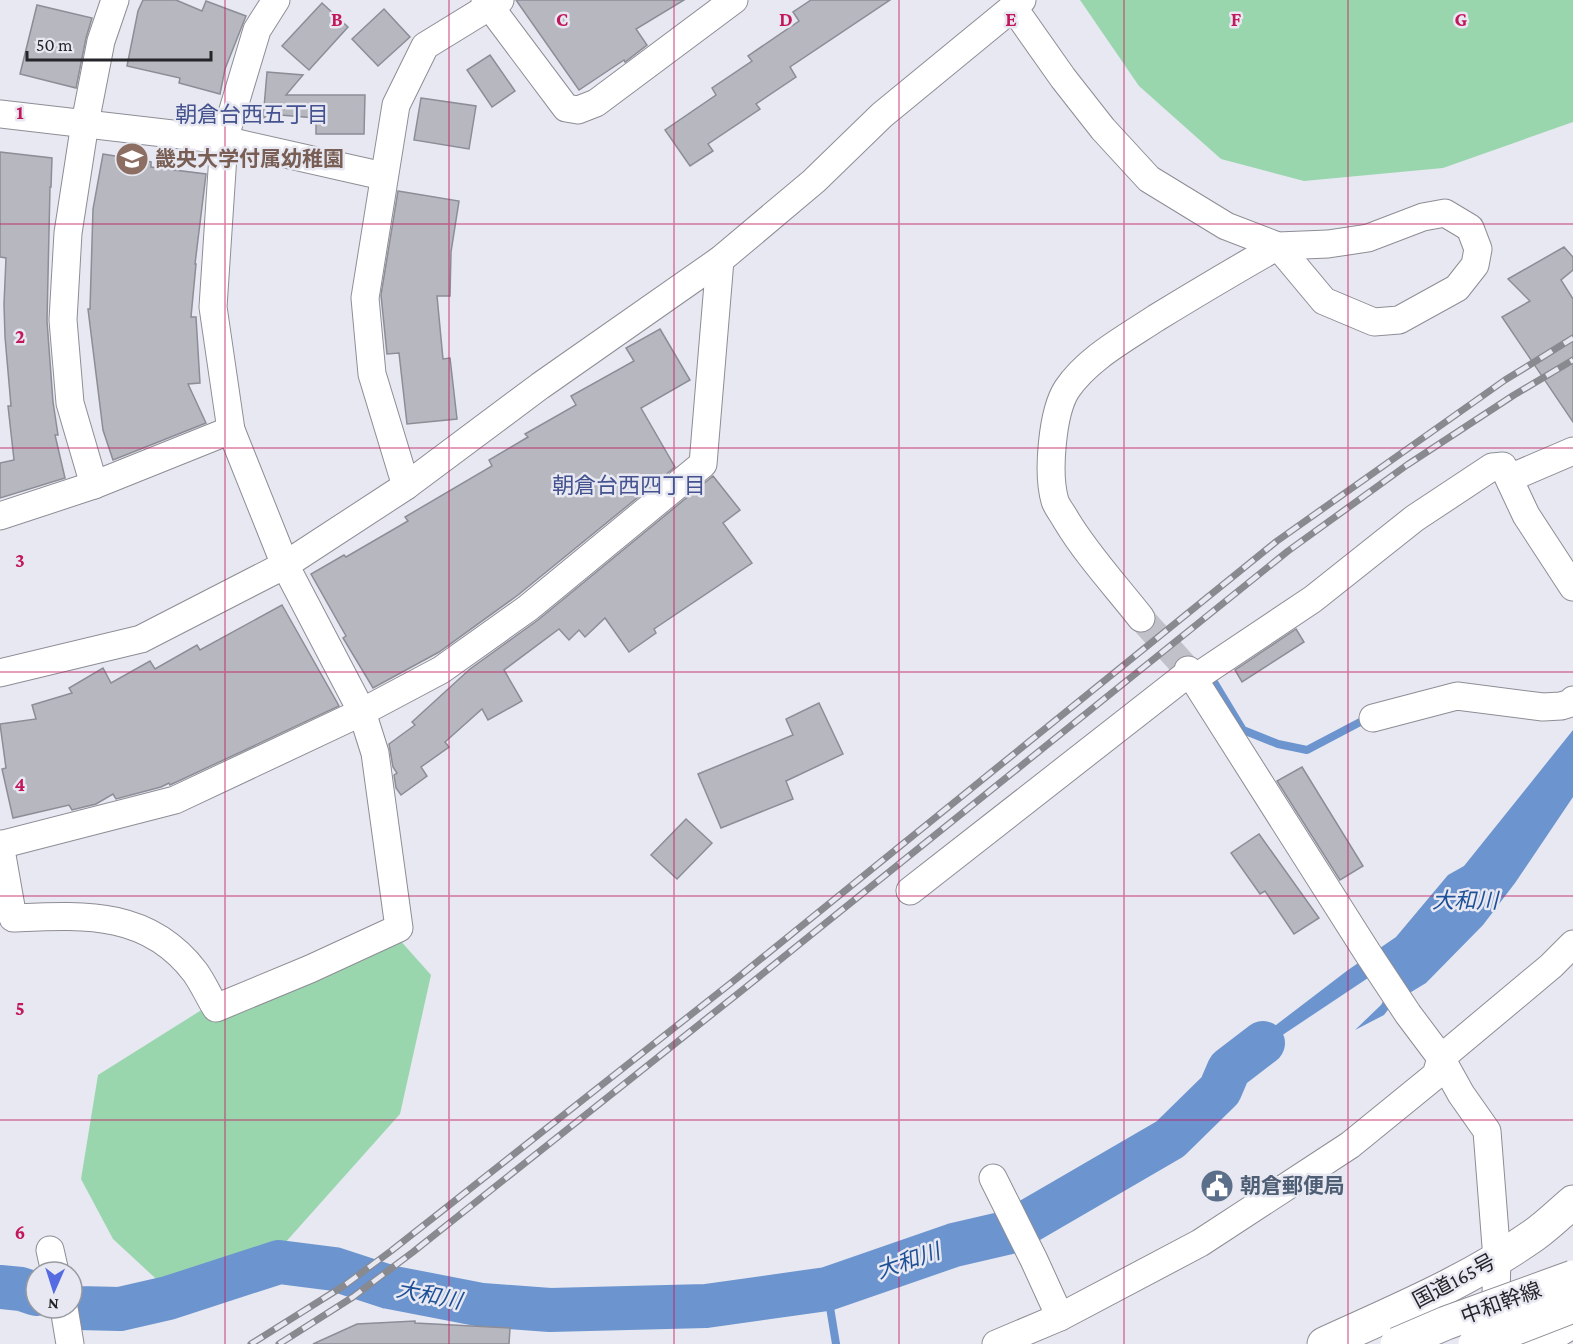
<svg xmlns="http://www.w3.org/2000/svg" width="1573" height="1344" font-family="'Crimson Pro','Noto Sans JP',serif">
<rect width="100%" height="100%" fill="#e7e8f1"/>
<g fill="#99d6ae">
<polygon points="1080,0 1573,0 1573,122 1443,168 1304,181 1221,159 1139,86"/>
<polygon points="398,938 431,975 400,1114 251,1281 180,1301 113,1239 81,1179 98,1075 219,999 303,957"/>
</g>
<polygon fill="#6c94cf" points="1573,730 1573,797 1515,883 1483,925 1426,983 1393,1003 1384,1015 1355,1030 1381,1005 1396,979 1383,968 1272,1042 1272,1051 1221,1086 1220,1064 1276,1025 1348,970 1396,937 1448,875 1464,866"/>
<g fill="none" stroke-linecap="round" stroke-linejoin="round">
<g stroke="#6c94cf" stroke-width="8">
<polyline points="1214,682 1243,730 1278,744 1307,750 1364,720"/>
<polyline points="827,1289 836,1344"/>
</g>
<g stroke="#6c94cf" stroke-width="44">
<polyline points="0,1287 21,1289 36,1294"/>
<polyline points="72,1306 78,1308 120,1309 168,1298 279,1262 334,1269 389,1287 482,1305 550,1310 706,1306 827,1289 954,1245 1010,1232 1170,1139 1220,1090 1229,1069 1263,1043"/>
</g>
</g>
<g fill="#b6b7bf" stroke="#8c8d96" stroke-width="1.5">
<polygon points="143,0 176,0 202,11 206,1 246,16 225,69 220,94 179,83 180,78 127,66 138,11"/>
<polygon points="516,0 684,0 636,29 647,45 625,62 624,60 579,90"/>
<polygon points="811,0 890,0 790,67 796,77 756,104 760,109 708,144 713,151 690,166 665,130 716,95 712,88 752,61 748,56 799,21 793,12"/>
<polygon points="322,3 348,27 309,70 282,46"/>
<polygon points="37,5 92,18 86,38 76,88 20,74"/>
<polygon points="384,9 410,37 378,66 352,39"/>
<polygon points="490,55 515,91 492,107 467,70"/>
<polygon points="267,72 303,75 286,95 365,95 364,134 316,134 316,118 268,114 263,119"/>
<polygon points="421,98 476,106 469,149 414,140"/>
<polygon points="0,152 52,158 51,187 50,187 47,321 53,402 58,435 55,435 65,478 0,498 0,463 14,460 8,406 11,406 5,337 4,304 6,258 0,257"/>
<polygon points="103,154 151,162 151,167 206,174 195,264 196,264 191,317 196,317 200,383 188,384 206,423 113,460 103,430 88,309 90,309 93,209"/>
<polygon points="398,191 459,201 451,252 450,296 437,296 443,359 450,358 457,419 407,424 399,353 387,354 381,295"/>
<polygon points="1564,247 1573,257 1573,270 1561,280 1573,299 1573,422 1502,317 1530,301 1508,279"/>
<polygon points="660,329 690,380 641,408 675,467 518,595 439,652 373,688 343,638 346,636 311,574 344,555 346,557 408,521 405,517 492,466 489,460 528,437 525,434 576,405 571,396 634,361 626,348"/>
<polygon points="713,476 740,510 723,523 752,563 654,629 656,633 629,652 605,618 585,637 579,630 569,640 559,629 504,670 522,701 488,720 482,709 445,742 449,747 421,767 427,776 401,795 396,788 394,775 397,773 393,767 389,744 415,725 412,722 470,669 538,620"/>
<polygon points="282,605 339,706 170,785 169,783 161,787 116,799 113,794 96,804 72,810 69,805 13,818 2,769 6,768 0,724 36,719 32,705 72,693 69,688 103,668 111,683 150,661 155,669 197,645 200,650"/>
<polygon points="1296,629 1304,642 1242,682 1235,670"/>
<polygon points="819,703 843,754 786,781 793,799 721,828 698,774 793,735 786,719"/>
<polygon points="1302,767 1363,866 1340,880 1277,781"/>
<polygon points="686,819 712,843 677,879 651,855"/>
<polygon points="1259,834 1319,918 1294,934 1265,891 1260,894 1231,853"/>
<polygon points="415,1321 415,1323 510,1328 509,1344 313,1344 357,1324"/>
</g>
<g fill="none" stroke-linecap="round" stroke-linejoin="round">
<polyline stroke="#c0c1c9" stroke-width="27" stroke-dasharray="27 14" stroke-linecap="butt" points="1141,618 1188,670"/>
<defs>
<g id="minor">
<polyline points="485,0 566,108 578,110 596,103 734,0"/>
<polyline points="1013,7 1063,78 1103,129 1149,179 1226,226 1278,246 1328,244 1368,238 1423,217 1445,213 1470,228 1478,249 1475,265 1457,288 1399,320 1374,322 1324,301 1278,246"/>
<polyline points="0,114 224,140 383,176"/>
<polyline points="1510,478 1573,451"/>
<polyline points="94,485 70,403 63,320 68,233 85,123 101,41 115,0"/>
<polyline points="406,486 372,374 365,298 396,105 425,46 500,0"/>
<polyline points="0,516 94,485 231,430"/>
<path d="M1141,618C1116,586 1087,555 1066,520C1063,514 1057,507 1055,501C1047,474 1052,412 1067,389C1088,358 1126,338 1156,318C1197,293 1237,269 1278,246"/>
<polyline points="1188,670 1367,952 1408,1014 1441,1058 1461,1094 1487,1131 1497,1259 1496,1294"/>
<polyline points="0,673 141,639 285,565 406,486 540,386 720,260 814,181 882,115 1022,0"/>
<polyline points="1195,678 1313,599 1415,518 1492,467 1503,466 1526,515 1573,587"/>
<polyline points="1373,718 1457,696 1543,707 1561,706 1571,703 1573,700"/>
<path d="M0,844L13,918C83,915 148,910 195,972C203,983 209,997 216,1008L310,969L399,928L375,753L362,712L285,565L231,430L213,307L224,140L257,30L276,0"/>
<polyline points="0,845 175,800 362,712 441,670 528,608 703,464 720,260"/>
<polyline points="910,891 1190,672"/>
<polyline points="993,1178 1034,1260 1060,1317"/>
<polyline points="50,1250 55,1272"/>
<polyline points="64,1308 70,1344"/>
<polyline points="996,1344 1060,1317 1200,1243 1350,1145 1436,1075 1441,1058 1551,966 1573,944"/>
</g>
<g id="highway">
<path d="M1324,1344C1396,1311 1469,1281 1534,1235C1548,1225 1560,1213 1573,1202"/>
<polyline points="1535,1344 1573,1321"/>
</g>
</defs>
<use href="#minor" stroke="#8d8d96" stroke-width="29"/>
<use href="#highway" stroke="#8d8d96" stroke-width="35"/>
<use href="#minor" stroke="#fff" stroke-width="27"/>
<use href="#highway" stroke="#fff" stroke-width="33"/>
<defs>
<g id="rail">
<polyline points="251,1344 345,1285 391,1251 731,983 1277,541 1505,380 1573,338"/>
<polyline points="279,1344 353,1297 413,1252 740,992 1288,551 1407,465 1514,395 1573,360"/>
</g>
</defs>
<use href="#rail" stroke="#898990" stroke-width="7"/>
<use href="#rail" stroke="#e7e8f1" stroke-width="4.5" stroke-dasharray="14" stroke-linecap="butt"/>
<defs>
<g id="major-bridge">
<polyline points="1397,1344 1446,1323 1573,1277"/>
<polyline points="1475,1344 1573,1306"/>
</g>
</defs>
<use href="#major-bridge" stroke="#8d8d96" stroke-width="35" stroke-linecap="butt"/>
<use href="#major-bridge" stroke="#fff" stroke-width="33"/>
</g>
<path fill="none" stroke="#c2185b" stroke-width="1.5" stroke-opacity="0.55" d="M225,0V1344M449,0V1344M674,0V1344M899,0V1344M1124,0V1344M1348,0V1344M0,224H1573M0,448H1573M0,672H1573M0,896H1573M0,1120H1573"/>
<defs>
<symbol id="school-disc" viewBox="-11 -11 22 22"><circle r="9.5" fill="#8d6e63" stroke="#e7e8f1"/><path d="M0-5L7-2L0 1L-7-2ZM-4 1L0 2.5L4 1V4Q0 6-4 4Z" fill="#fff"/></symbol>
<symbol id="civic-disc" viewBox="-11 -11 22 22"><circle r="9.5" fill="#5c6f8a" stroke="#e7e8f1"/><path d="M-.6-6.5H3V-4.5H.6V-3L4-1V1h2V6H-6V1h2V-1L-.6-3ZM-1.2 2.5V6h2.4V2.5Z" fill="#fff"/></symbol>
</defs>
<g fill-rule="evenodd">
<use href="#school-disc" x="113" y="140" width="38" height="38"/>
<use href="#civic-disc" x="1198" y="1167" width="38" height="38"/>
</g>
<g text-anchor="middle" dominant-baseline="central" stroke-width="5" stroke-linejoin="round" paint-order="stroke">
<g font-size="21" font-weight="bold" fill="#785e54" stroke="#e7e8f1" text-anchor="start">
<text x="155" y="159">畿央大学付属幼稚園</text>
</g>
<g font-size="21" font-weight="bold" fill="#4e5e75" stroke="#e7e8f1" text-anchor="start">
<text x="1240" y="1186">朝倉郵便局</text>
</g>
<g font-size="21" fill="#252529" stroke="#e7e8f1">
<text transform="translate(1454 1281) rotate(-28)">国道165号</text>
<text transform="translate(1501 1303) rotate(-20)">中和幹線</text>
</g>
<g font-size="22" fill="#44538f" stroke="#e7e8f1">
<text x="252" y="114">朝倉台西五丁目</text>
<text x="629" y="485">朝倉台西四丁目</text>
</g>
<g font-size="22" font-style="italic" fill="#1e5098" stroke="#e7e8f1">
<text x="1465" y="900">大和川</text>
<text transform="translate(908 1261) rotate(-19)">大和川</text>
<text transform="translate(429 1295) rotate(11)">大和川</text>
</g>
</g>
<g font-size="20" text-anchor="middle" font-weight="bold" fill="#c2185b" stroke="#e7e8f1" stroke-width="5" stroke-linejoin="round" paint-order="stroke">
<text x="337" y="26">B</text>
<text x="562" y="26">C</text>
<text x="786" y="26">D</text>
<text x="1011" y="26">E</text>
<text x="1236" y="26">F</text>
<text x="1461" y="26">G</text>
<text x="20" y="119">1</text>
<text x="20" y="343">2</text>
<text x="20" y="567">3</text>
<text x="20" y="791">4</text>
<text x="20" y="1015">5</text>
<text x="20" y="1239">6</text>
</g>
<g transform="translate(54 1290) rotate(183)"><circle r="28" fill="#e7e8f1" stroke="#999aa1" stroke-width="1.5"/>
<path d="M0-4.5L10 22L0 15L-10 22Z" fill="#546be1"/>
<text y="-9" font-size="16" font-weight="bold" text-anchor="middle" fill="#252529">N</text>
</g>
<path d="M27 51v9h184v-9" fill="none" stroke="#252529" stroke-width="3"/>
<text x="36" y="51" font-size="18" fill="#252529" stroke="#e7e8f1" stroke-width="4.5" paint-order="stroke">50 m</text>
</svg>
